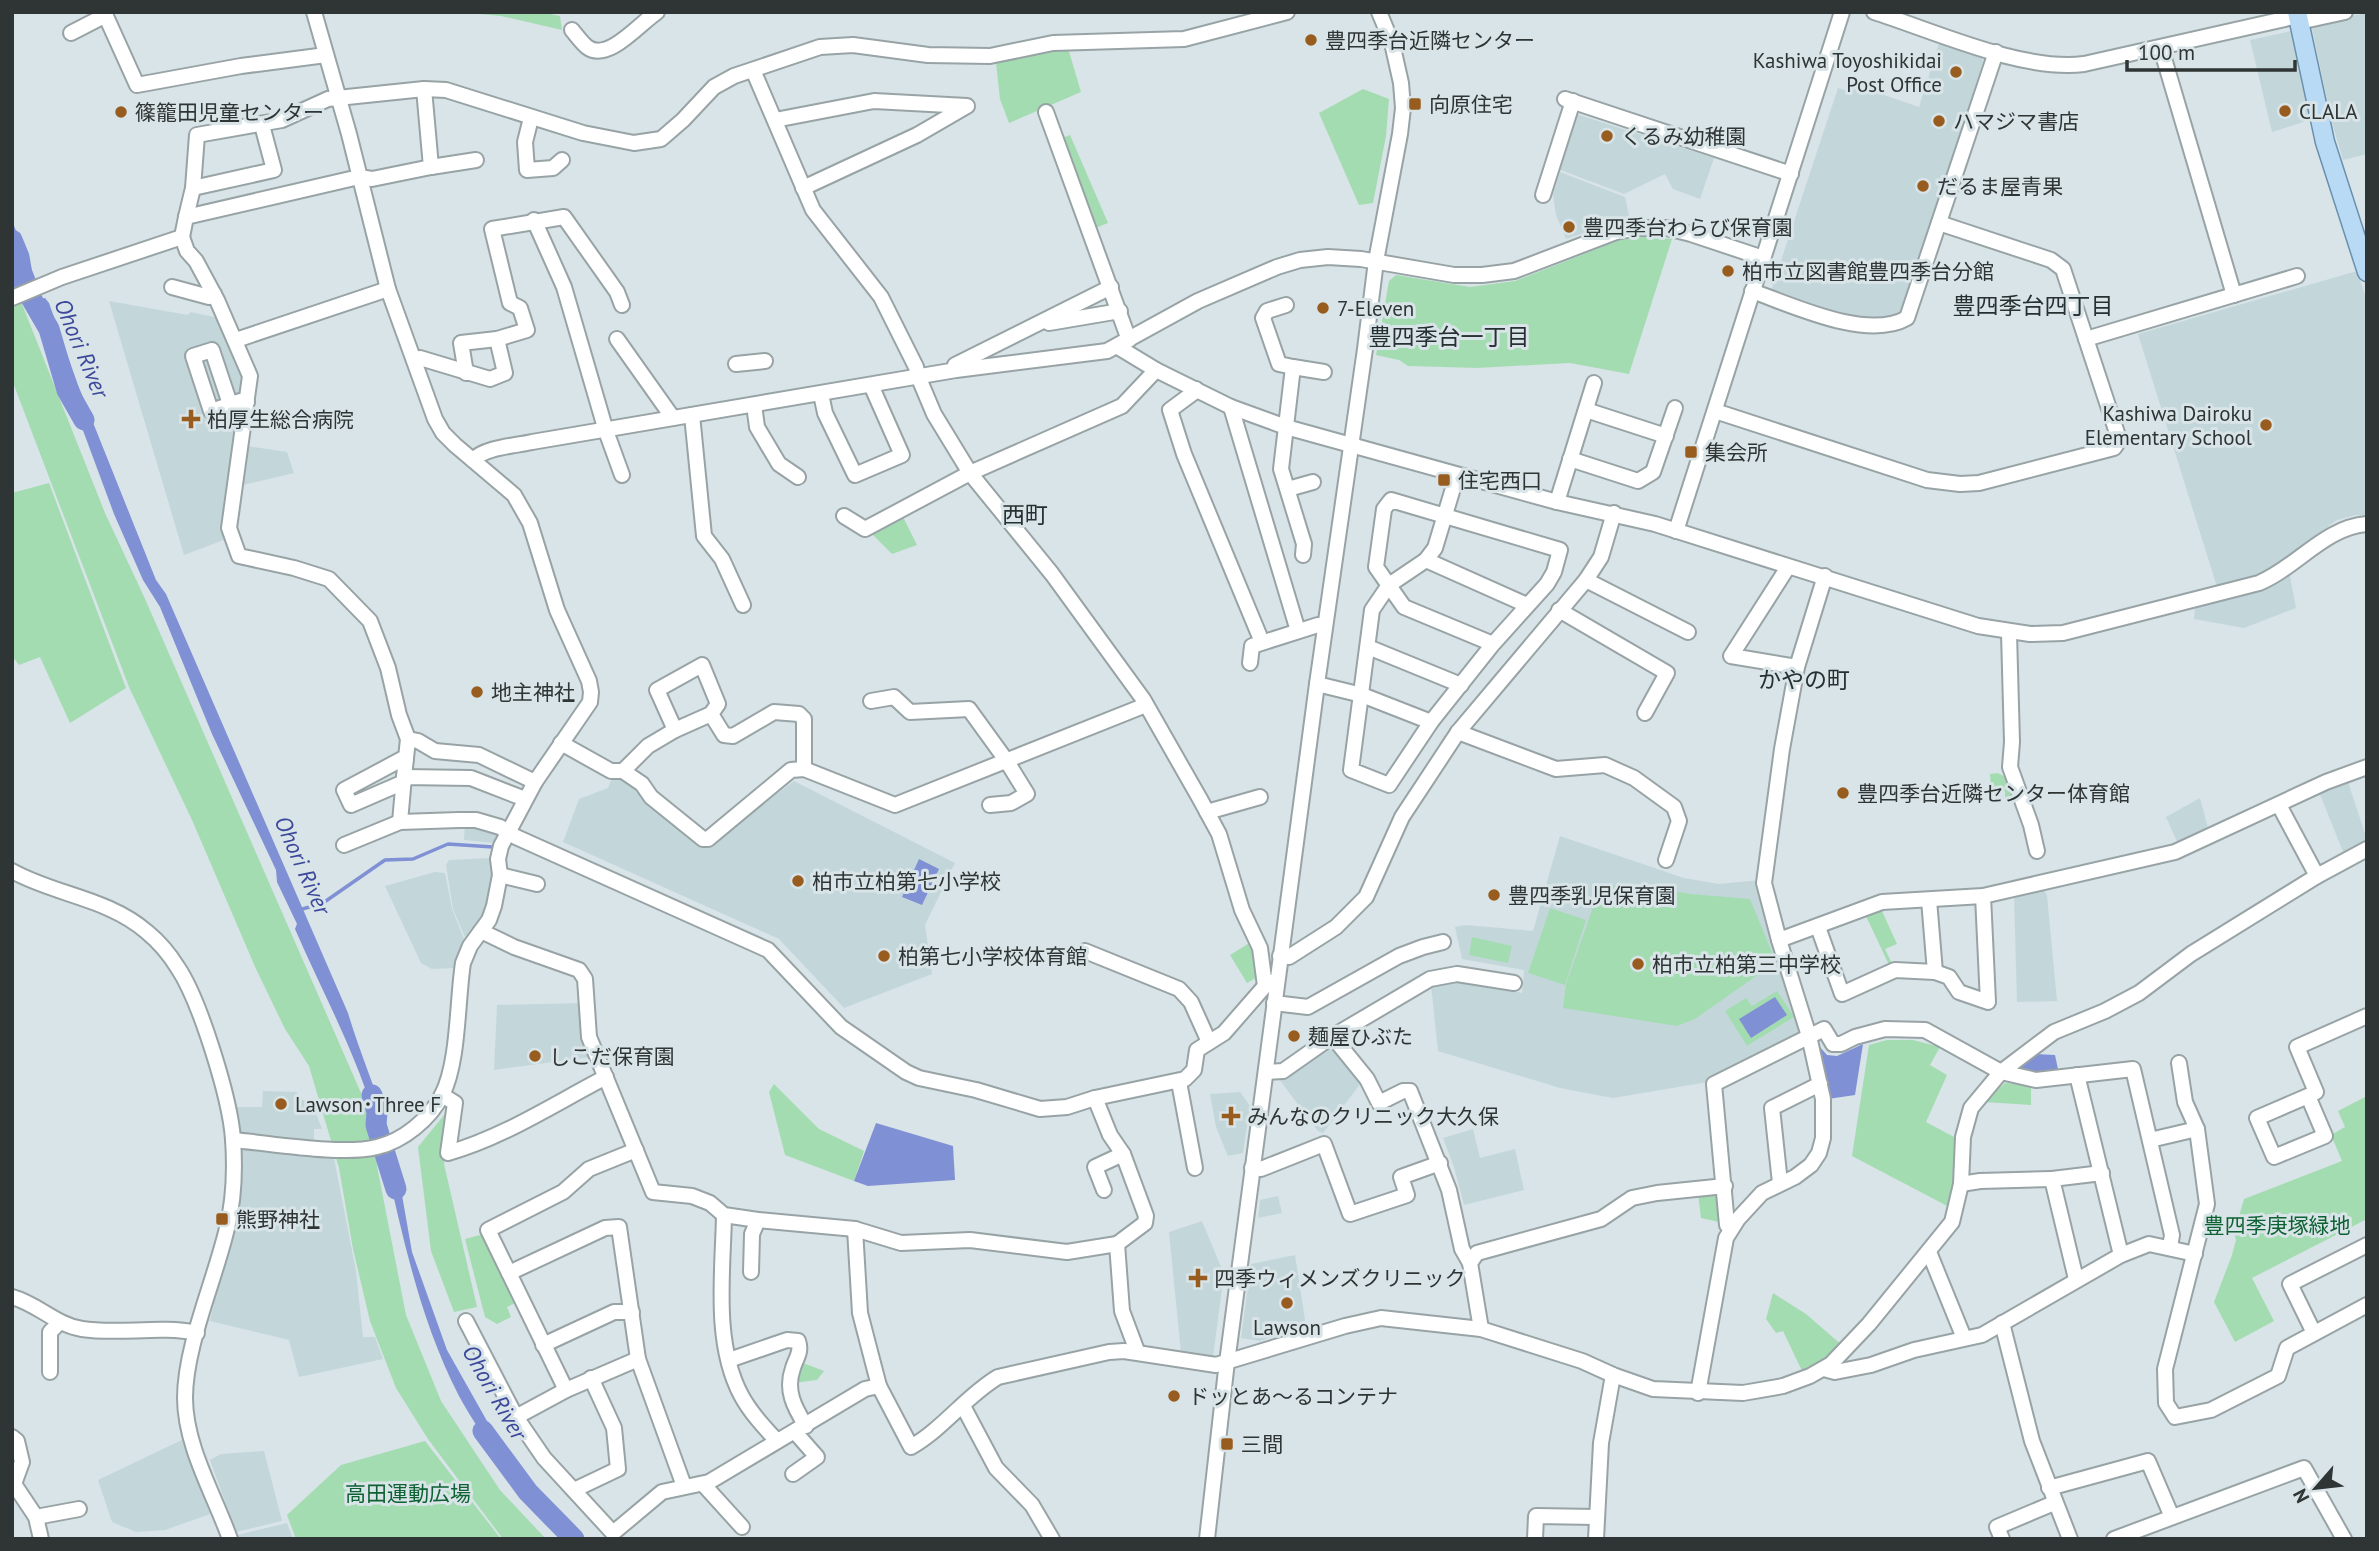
<svg xmlns="http://www.w3.org/2000/svg" width="2379" height="1551" font-family="'PT Sans','Noto Sans JP',sans-serif">
<rect width="100%" height="100%" fill="#d8e4e7"/>
<g fill="#c3d7db">
<polygon points="2367,13 2367,154 2343,160 2331,119 2311,24"/>
<polygon points="2291,31 2295,32 2313,119 2272,132 2250,40"/>
<polygon points="1940,40 1980,53 1983,61 1908,307 1899,315 1862,320 1773,291 1772,288 1838,88 1847,91 1849,83 1919,107"/>
<polygon points="1576,114 1714,158 1700,199 1673,189 1665,174 1624,194 1558,169"/>
<polygon points="1560,172 1625,197 1630,220 1609,224 1566,239 1556,215 1553,195"/>
<polygon points="2357,271 2367,301 2367,516 2356,515 2337,520 2262,574 2217,587 2138,334"/>
<polygon points="109,301 188,315 190,312 224,319 246,373 225,513 229,538 184,555"/>
<polygon points="247,446 287,452 294,473 239,486 244,449"/>
<polygon points="2289,571 2296,608 2244,628 2194,619 2195,605"/>
<polygon points="613,775 629,779 708,844 794,781 955,863 925,925 932,974 844,1008 779,939 563,842 579,799 608,788"/>
<polygon points="2347,779 2367,840 2344,854 2319,792"/>
<polygon points="2200,798 2209,832 2179,846 2166,817"/>
<polygon points="465,823 500,830 494,843 464,840"/>
<polygon points="1560,836 1684,878 1719,884 1761,880 1804,1032 1708,1082 1613,1098 1560,1088 1438,1051 1431,985 1460,979 1522,993 1524,970 1462,959 1455,927 1466,925 1533,931"/>
<polygon points="490,858 492,888 481,917 465,937 453,909 446,865 449,860"/>
<polygon points="435,872 445,873 452,909 464,939 454,968 432,969 421,963 385,886"/>
<polygon points="2043,889 2047,895 2057,1001 2017,1002 2014,896"/>
<polygon points="585,1003 591,1057 494,1070 497,1005"/>
<polygon points="1329,1045 1335,1046 1364,1079 1323,1133 1318,1131 1279,1079"/>
<polygon points="263,1091 297,1092 297,1100 311,1100 322,1129 314,1129 314,1141 238,1136 232,1107 262,1107"/>
<polygon points="1240,1092 1250,1106 1243,1153 1228,1156 1216,1127 1210,1094"/>
<polygon points="1473,1129 1480,1158 1515,1149 1524,1190 1464,1205 1454,1167 1443,1138"/>
<polygon points="241,1149 334,1158 356,1271 363,1337 375,1337 383,1359 299,1377 289,1340 210,1321 239,1198"/>
<polygon points="1278,1196 1282,1213 1258,1218 1260,1200"/>
<polygon points="1202,1221 1221,1267 1222,1289 1213,1357 1181,1353 1169,1232"/>
<polygon points="1295,1255 1306,1326 1260,1341 1241,1338 1251,1264"/>
<polygon points="188,1437 216,1512 165,1530 136,1532 112,1522 98,1480"/>
<polygon points="264,1451 282,1521 236,1532 210,1460 221,1454"/>
<polygon points="287,1523 293,1539 238,1539 237,1535"/>
</g>
<g fill="#a4dcb2">
<polygon points="458,12 541,12 560,16 562,30 501,16"/>
<polygon points="1068,48 1081,92 1009,123 1000,99 996,63"/>
<polygon points="1363,89 1389,99 1386,136 1373,203 1359,205 1319,113"/>
<polygon points="1070,135 1108,223 1093,229 1060,139"/>
<polygon points="1650,236 1672,239 1629,374 1570,363 1477,368 1408,366 1399,360 1376,355 1389,281 1396,275 1470,287 1515,281 1620,240"/>
<polygon points="12,279 105,513 146,601 361,1093 375,1138 377,1166 406,1315 441,1401 500,1490 546,1539 503,1539 428,1439 396,1388 370,1321 353,1249 339,1168 309,1066 285,1029 256,969 192,820 129,687 12,380"/>
<polygon points="49,483 126,688 70,723 40,657 19,665 12,656 12,493"/>
<polygon points="903,517 917,545 892,554 872,534"/>
<polygon points="1998,773 2009,779 2019,800 2005,800 2005,791 1991,792 1990,774"/>
<polygon points="1630,884 1691,894 1750,899 1776,962 1695,1019 1677,1026 1563,1008 1566,984 1600,887"/>
<polygon points="1550,908 1586,920 1565,985 1528,973"/>
<polygon points="1881,909 1897,944 1885,949 1893,966 1890,967 1865,914"/>
<polygon points="1472,937 1512,946 1508,963 1469,955"/>
<polygon points="1251,942 1255,949 1256,978 1247,983 1230,955"/>
<polygon points="1777,991 1794,1017 1747,1046 1725,1011 1746,998 1752,1006"/>
<polygon points="1887,1040 1913,1040 1940,1047 1930,1065 1947,1075 1926,1122 1956,1138 1955,1188 1951,1208 1852,1156 1869,1045"/>
<polygon points="2005,1083 2031,1086 2031,1105 1984,1102"/>
<polygon points="774,1084 819,1129 864,1151 854,1181 785,1155 769,1092"/>
<polygon points="2367,1096 2367,1219 2252,1278 2274,1321 2235,1342 2214,1302 2232,1255 2236,1240 2234,1233 2244,1199 2342,1161 2331,1135 2345,1127 2338,1111"/>
<polygon points="449,1109 444,1164 477,1307 454,1312 431,1251 418,1147"/>
<polygon points="1717,1190 1724,1223 1701,1218 1698,1193"/>
<polygon points="480,1235 485,1238 517,1302 507,1307 511,1317 497,1324 485,1317 465,1239"/>
<polygon points="1773,1293 1806,1314 1843,1346 1821,1363 1803,1373 1783,1331 1776,1333 1766,1319"/>
<polygon points="803,1363 824,1371 817,1380 793,1383 796,1370 801,1371"/>
<polygon points="425,1441 501,1539 296,1539 287,1515 341,1465"/>
</g>
<g fill="#8090d5">
<polygon points="12,221 36,280 25,288 12,248"/>
<path d="M45,298L49,303L78,385L156,580L166,594L348,1013C360,1053 376,1090 388,1129L379,1133C360,1060 325,998 295,929L297,924L277,882L276,870L212,734L160,607L143,580L114,514L35,301Z"/>
<polygon points="919,859 939,869 922,905 902,897"/>
<polygon points="1775,997 1787,1015 1751,1038 1739,1019"/>
<polygon points="1863,1044 1855,1095 1828,1099 1819,1046 1827,1055 1837,1056"/>
<polygon points="2036,1054 2055,1055 2059,1074 2022,1074 2020,1063"/>
<polygon points="876,1123 953,1146 955,1180 868,1186 854,1181"/>
<path d="M396,1161L412,1252L447,1350L496,1437L556,1512L583,1539H569C530,1498 486,1446 459,1396C421,1322 404,1243 386,1163Z"/>
</g>
<g fill="none" stroke-linecap="round" stroke-linejoin="round">
<polyline stroke="#8090d5" stroke-width="3.5" points="299,910 323,903 385,860 413,859 448,844 493,847"/>
<g stroke="#8090d5" stroke-width="21">
<polyline points="12,240 19,257 24,286 49,329 67,390 84,420"/>
<polyline points="372,1095 377,1112 376,1125 396,1189"/>
<polyline points="483,1431 528,1492 574,1539"/>
</g>
<defs>
<g id="minor">
<polyline points="104,12 137,85 241,66 326,55"/>
<path d="M1874,12C1934,31 2023,72 2084,64L2298,16"/>
<polyline points="2299,22 2345,12"/>
<path d="M572,30C577,36 582,43 587,47C608,63 640,23 657,12"/>
<polyline points="71,33 106,15"/>
<polyline points="2163,55 2234,295"/>
<polyline points="753,70 813,210 881,297 916,367 918,376 934,414 970,473 1052,574 1143,699 1200,799 1219,834 1242,910 1260,948 1265,986"/>
<polyline points="1565,99 1791,174"/>
<polyline points="1046,112 1129,340"/>
<polyline points="531,118 525,142 527,170 553,168 562,160"/>
<polyline points="775,120 874,101 967,106 917,135 803,188"/>
<polyline points="431,167 476,160"/>
<polyline points="193,188 274,170 262,125"/>
<polyline points="1543,195 1573,101"/>
<polyline points="186,217 193,188 197,135 282,120 328,99 424,89 446,90 583,133 634,143 661,139 683,120 714,87 734,76 820,47 853,45 928,55 990,56 1053,43 1184,39 1287,12"/>
<polyline points="534,220 564,287 606,431 622,475"/>
<polyline points="182,237 187,251 196,261 217,300 250,376 229,528 239,556 294,568 329,579 370,621 388,668 399,715 408,739"/>
<polyline points="172,287 209,297 214,294"/>
<path d="M1752,291C1792,305 1867,341 1907,318L1996,52"/>
<polyline points="12,298 62,277 182,237 186,217 359,177 372,179 431,167 424,89"/>
<polyline points="1286,305 1267,311 1263,318 1279,364 1293,367 1281,469 1304,544 1303,555"/>
<polyline points="1049,323 1120,311"/>
<polyline points="617,339 673,418"/>
<polyline points="2086,339 2297,276"/>
<polyline points="236,340 388,289"/>
<path d="M1118,347L1156,370L1231,407L1286,427L1557,502L1655,524L1978,626L2030,634L2063,633L2259,583C2297,567 2325,527 2367,524"/>
<polyline points="414,360 420,358 490,379 505,373 497,339"/>
<polyline points="736,364 765,361"/>
<polyline points="1293,367 1324,372"/>
<polyline points="956,368 955,365 1111,287"/>
<polyline points="466,373 461,343 497,339 527,330 520,308 510,303 492,229 564,217 617,292 622,305"/>
<polyline points="1196,389 1193,393 1170,410 1184,454 1262,642"/>
<polyline points="821,394 825,413 855,475 902,455 871,385"/>
<polyline points="230,404 212,350 193,356 211,411 240,401 247,402"/>
<polyline points="754,405 757,427 779,464 798,477"/>
<polyline points="1231,407 1298,631"/>
<polyline points="1586,410 1666,436"/>
<polyline points="1715,411 1927,480 1960,484 1979,483 2114,448 2118,442 2118,436 2063,269 2051,260 1939,223"/>
<polyline points="692,415 704,536 722,559 743,605"/>
<polyline points="1570,459 1638,481 1653,472 1675,408"/>
<path d="M473,460C485,447 515,446 532,442L956,370L1107,351L1198,301L1277,267L1300,260L1328,257L1361,259L1454,275H1482L1514,271L1616,232L1637,228H1667L1691,234L1763,258"/>
<polyline points="1457,475 1435,548 1426,560 1389,585 1372,610 1351,770 1389,785 1431,722 1493,644 1547,584 1554,572 1560,550 1391,500 1384,509 1376,567 1404,607 1493,644"/>
<polyline points="1288,489 1313,482"/>
<polyline points="1557,502 1594,383"/>
<polyline points="844,516 865,529 970,473 1122,406 1156,370"/>
<polyline points="1676,531 1842,12"/>
<polyline points="1426,560 1527,605"/>
<polyline points="1788,567 1731,656 1797,667"/>
<polyline points="1586,580 1688,632"/>
<polyline points="1559,610 1667,673 1645,713"/>
<polyline points="2009,633 2012,742 2010,767 2031,825 2037,851"/>
<polyline points="1368,647 1461,685"/>
<polyline points="1250,663 1252,646 1318,625 1325,626"/>
<polyline points="1317,684 1362,695 1431,722"/>
<polyline points="871,701 894,697 910,712 969,709 1006,760 1027,794 1011,803 990,805"/>
<polyline points="711,714 675,730 657,690 702,665 718,704 711,714 724,735 733,736 774,712 799,714 804,719 804,769"/>
<polyline points="1458,732 1556,769 1605,765 1634,778 1674,807 1679,821 1666,860"/>
<polyline points="561,743 611,771 623,771 642,784 651,797 703,839 708,839 791,770 804,769 895,805 1146,705"/>
<polyline points="623,771 648,746 675,730"/>
<polyline points="404,777 408,739 418,741 435,751 479,755 535,782"/>
<polyline points="404,782 351,805 344,790 402,759 406,759"/>
<polyline points="2279,805 2317,876"/>
<polyline points="1207,812 1260,797"/>
<polyline points="400,822 404,777 471,778 525,799"/>
<polyline points="344,845 400,822 459,820 476,820 500,827 516,837 768,950 841,1027 906,1072 919,1078 976,1090 1040,1109 1067,1107 1095,1098 1185,1079 1194,1070 1197,1050 1224,1033 1265,986 1270,982 1277,982"/>
<path d="M12,871C55,895 108,898 147,932C158,941 170,955 178,968C200,1001 230,1098 233,1139C235,1168 234,1200 227,1228C215,1280 185,1346 185,1398C185,1446 214,1494 230,1539"/>
<polyline points="500,875 537,884"/>
<polyline points="1929,900 1935,972"/>
<polyline points="1818,927 1842,994 1895,970 1935,972 1949,977 1959,992 1988,1002 1983,896"/>
<polyline points="481,931 514,947 579,970 585,979 589,1037 653,1192 692,1196 710,1203 724,1215 758,1220 855,1229 901,1243 970,1240 1067,1252 1117,1244 1122,1311 1137,1351"/>
<polyline points="1779,940 1882,902 1983,896 2175,852 2326,782 2367,767"/>
<polyline points="1085,951 1179,989 1191,1002 1209,1042"/>
<polyline points="1280,956 1289,957 1336,927 1366,897 1402,817 1458,732 1586,580 1601,557 1614,513"/>
<polyline points="1274,1003 1308,1007 1399,956 1423,947 1443,942"/>
<polyline points="1330,1038 1337,1042 1367,1079 1379,1103 1403,1091 1410,1091 1449,1190 1462,1249 1470,1263"/>
<polyline points="2179,1063 2185,1102 2197,1129 2207,1204 2165,1369 2166,1403 2175,1417 2211,1410 2278,1376 2287,1348 2367,1305"/>
<polyline points="1266,1072 1283,1071 1330,1038 1430,979 1457,974 1514,983"/>
<polyline points="2077,1075 2121,1255"/>
<polyline points="1179,1082 1195,1168"/>
<path d="M442,1095L455,1103L448,1153C504,1137 554,1104 606,1077"/>
<polyline points="2308,1096 2325,1136 2274,1157 2257,1118 2308,1096 2316,1092 2297,1047 2367,1016"/>
<polyline points="1095,1098 1110,1135 1123,1154 1146,1216 1145,1223 1117,1244"/>
<path d="M233,1140C270,1143 342,1156 377,1147C403,1141 430,1119 442,1095C459,1062 457,1001 463,963L470,946L489,920L494,906L500,875L498,859L501,846L535,782L590,702L591,692L589,681L557,610L530,523L514,495L455,445L443,433L435,419L388,289L349,134L314,12"/>
<polyline points="2150,1140 2197,1129"/>
<polyline points="1252,1168 1261,1169 1324,1144 1350,1214 1407,1195 1401,1177 1440,1163"/>
<polyline points="1780,1183 1772,1108 1820,1084"/>
<polyline points="1961,1184 1980,1181 2052,1179"/>
<polyline points="1104,1190 1095,1167 1123,1154"/>
<path d="M724,1215C723,1272 713,1342 741,1395C750,1412 764,1427 777,1441"/>
<polyline points="855,1229 860,1313 879,1386"/>
<polyline points="1731,1229 1727,1225 1714,1084 1824,1029 1833,1044 1841,1044 1855,1037 1885,1029 1925,1030 2001,1072 2036,1080 2133,1069 2172,1235 2170,1247"/>
<polyline points="1929,1252 1964,1338"/>
<polyline points="751,1272 752,1234 758,1220"/>
<polyline points="509,1273 605,1228 619,1227 638,1359 684,1486"/>
<polyline points="2076,1279 2052,1179 2102,1173"/>
<path d="M12,1297C38,1304 56,1325 82,1329C119,1335 160,1325 197,1333"/>
<path d="M466,1321L516,1417L544,1458L613,1533L662,1492L709,1482L865,1389L879,1386L911,1447C944,1428 966,1396 998,1377L1109,1352L1124,1351L1216,1365L1345,1326L1381,1318L1481,1329L1582,1361L1613,1375L1653,1389L1743,1393L1783,1386L1810,1376L1831,1364L1869,1324L1952,1222L1961,1184L1963,1137L1971,1108L2001,1072L2054,1032L2105,1011L2139,993L2191,954L2317,876L2367,849"/>
<polyline points="2002,1323 2032,1441 2070,1539"/>
<polyline points="1481,1329 1470,1263 1477,1253 1601,1219 1632,1198 1657,1193 1725,1186"/>
<polyline points="2314,1333 2290,1284 2367,1245"/>
<polyline points="543,1345 614,1312 632,1312"/>
<path d="M729,1360L787,1340L798,1341C802,1352 796,1358 793,1368C785,1390 794,1407 806,1426"/>
<polyline points="1824,1369 1835,1372 1871,1365 1914,1350 1982,1335 2121,1255 2149,1244 2195,1254"/>
<polyline points="50,1372 50,1332 60,1322"/>
<polyline points="566,1390 488,1230 563,1192 589,1169 636,1150"/>
<polyline points="1698,1393 1726,1238 1738,1219 1762,1193 1795,1177 1811,1165 1819,1153 1823,1138 1823,1099 1809,1036 1779,940 1764,883 1782,749 1797,667 1825,576"/>
<polyline points="963,1406 996,1468 1032,1505 1052,1539"/>
<polyline points="516,1417 566,1390 638,1359"/>
<polyline points="12,1437 17,1441 22,1462 14,1484"/>
<polyline points="793,1474 817,1457 795,1432"/>
<polyline points="703,1484 742,1527"/>
<polyline points="12,1488 14,1484 36,1517 41,1539"/>
<polyline points="2049,1488 2148,1461 2172,1517"/>
<polyline points="574,1490 618,1469 614,1428 591,1378"/>
<polyline points="36,1517 79,1509"/>
<polyline points="1207,1539 1226,1370 1317,684 1365,349 1376,261 1400,134 1403,108 1401,83 1392,43 1379,12"/>
<polyline points="1535,1539 1536,1516 1596,1517"/>
<polyline points="1596,1539 1601,1443 1613,1375"/>
<polyline points="2002,1539 1997,1527 2054,1503"/>
<polyline points="2114,1539 2304,1468 2344,1539"/>
</g>
<polyline id="major" points="2297,12 2325,142 2367,272"/>
</defs>
<use href="#minor" stroke="#98a3a6" stroke-width="18"/>
<use href="#major" stroke="#6a90ae" stroke-width="21"/>
<use href="#minor" stroke="#fff" stroke-width="14"/>
<use href="#major" stroke="#b9daf5" stroke-width="18"/>
</g>
<g fill="#985c1f" stroke="#d8e4e7" stroke-width="2.5">
<circle cx="1311" cy="40" r="7"/>
<circle cx="1956" cy="72" r="7"/>
<rect x="1408" y="97" width="14" height="14" rx="3.5"/>
<circle cx="2285" cy="111" r="7"/>
<circle cx="121" cy="112" r="7"/>
<circle cx="1939" cy="121" r="7"/>
<circle cx="1607" cy="136" r="7"/>
<circle cx="1923" cy="186" r="7"/>
<circle cx="1569" cy="227" r="7"/>
<circle cx="1728" cy="271" r="7"/>
<circle cx="1323" cy="308" r="7"/>
<path d="M187.5 408.5h7v7h7v7h-7v7h-7v-7h-7v-7h7z"/>
<circle cx="2266" cy="425" r="7"/>
<rect x="1684" y="445" width="14" height="14" rx="3.5"/>
<rect x="1437" y="473" width="14" height="14" rx="3.5"/>
<circle cx="477" cy="692" r="7"/>
<circle cx="1843" cy="793" r="7"/>
<circle cx="798" cy="881" r="7"/>
<circle cx="1494" cy="895" r="7"/>
<circle cx="884" cy="956" r="7"/>
<circle cx="1638" cy="964" r="7"/>
<circle cx="1294" cy="1036" r="7"/>
<circle cx="535" cy="1056" r="7"/>
<circle cx="281" cy="1104" r="7"/>
<path d="M1227.5 1105.5h7v7h7v7h-7v7h-7v-7h-7v-7h7z"/>
<rect x="215" y="1212" width="14" height="14" rx="3.5"/>
<path d="M1194.5 1267.5h7v7h7v7h-7v7h-7v-7h-7v-7h7z"/>
<circle cx="1287" cy="1303" r="7"/>
<circle cx="1174" cy="1396" r="7"/>
<rect x="1220" y="1437" width="14" height="14" rx="3.5"/>
</g>
<g text-anchor="middle" dominant-baseline="central" stroke-width="6" stroke-linejoin="round" paint-order="stroke">
<g font-size="21" fill="#2f3435" stroke="#d8e4e7" text-anchor="start">
<text x="1325" y="40">豊四季台近隣センター</text>
<text x="1942" y="60" text-anchor="end">Kashiwa Toyoshikidai<tspan x="1942" dy="24">Post Office</tspan></text>
<text x="1429" y="104">向原住宅</text>
<text x="2299" y="111">CLALA</text>
<text x="135" y="112">篠籠田児童センター</text>
<text x="1953" y="121">ハマジマ書店</text>
<text x="1621" y="136">くるみ幼稚園</text>
<text x="1937" y="186">だるま屋青果</text>
<text x="1583" y="227">豊四季台わらび保育園</text>
<text x="1742" y="271">柏市立図書館豊四季台分館</text>
<text x="1337" y="308">7-Eleven</text>
<text x="2252" y="413" text-anchor="end">Kashiwa Dairoku<tspan x="2252" dy="24">Elementary School</tspan></text>
<text x="207" y="419">柏厚生総合病院</text>
<text x="1705" y="452">集会所</text>
<text x="1458" y="480">住宅西口</text>
<text x="491" y="692">地主神社</text>
<text x="1857" y="793">豊四季台近隣センター体育館</text>
<text x="812" y="881">柏市立柏第七小学校</text>
<text x="1508" y="895">豊四季乳児保育園</text>
<text x="898" y="956">柏第七小学校体育館</text>
<text x="1652" y="964">柏市立柏第三中学校</text>
<text x="1308" y="1036">麺屋ひぶた</text>
<text x="549" y="1056">しこだ保育園</text>
<text x="295" y="1104">Lawson･Three F</text>
<text x="1247" y="1116">みんなのクリニック大久保</text>
<text x="236" y="1219">熊野神社</text>
<text x="1214" y="1278">四季ウィメンズクリニック</text>
<text x="1287" y="1327" text-anchor="middle">Lawson</text>
<text x="1188" y="1396">ドッとあ〜るコンテナ</text>
<text x="1241" y="1444">三間</text>
</g>
<g font-size="21" fill="#0d6132" stroke="#d8e4e7">
<text x="2277" y="1225">豊四季庚塚緑地</text>
<text x="408" y="1493">高田運動広場</text>
</g>
<g font-size="23" fill="#262f31" stroke="#d8e4e7">
<text x="2033" y="305">豊四季台四丁目</text>
<text x="1449" y="336">豊四季台一丁目</text>
<text x="1025" y="514">西町</text>
<text x="1804" y="679">かやの町</text>
</g>
<g font-size="23" font-style="italic" fill="#3c489b" stroke="#d8e4e7">
<text transform="translate(82 348) rotate(67)">Ohori River</text>
<text transform="translate(303 865) rotate(66)">Ohori River</text>
<text transform="translate(495 1392) rotate(60)">Ohori River</text>
</g>
</g>
<rect width="2379" height="1551" fill="none" stroke="#2f3435" stroke-width="28"/>
<g transform="translate(2316 1488) rotate(242)" stroke="#d8e4e7" stroke-width="5" paint-order="stroke">
<path d="M0-5L12 26L0 18L-12 26Z" fill="#2f3435"/>
<text y="-10" font-size="19" font-weight="bold" text-anchor="middle" fill="#2f3435">N</text>
</g>
<path d="M2127 60v10h168v-10" fill="none" stroke="#2f3435" stroke-width="3.5"/>
<text x="2138" y="60" font-size="21" fill="#2f3435" stroke="#d8e4e7" stroke-width="5" paint-order="stroke">100 m</text>
</svg>
